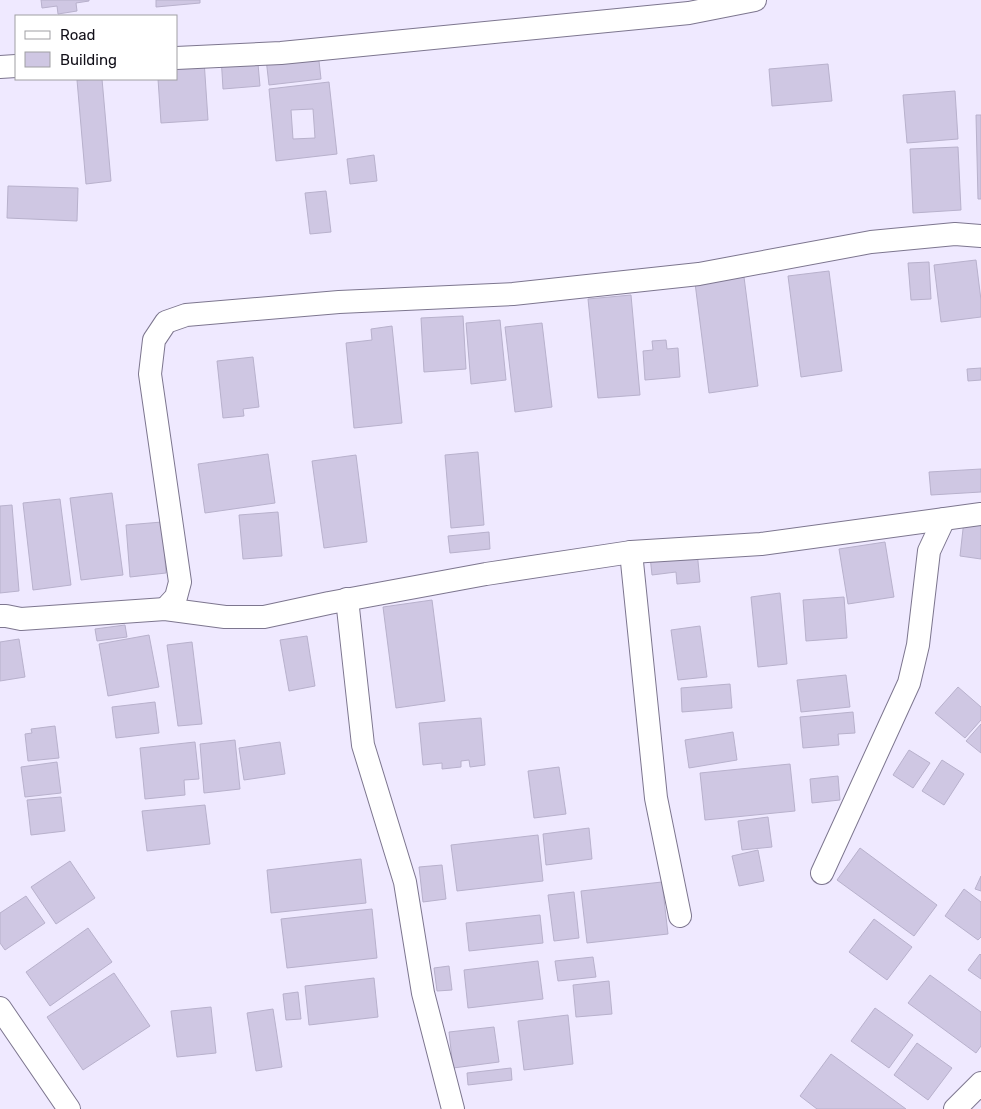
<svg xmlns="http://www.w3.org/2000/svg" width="981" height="1109" font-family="Rubik,sans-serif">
<rect width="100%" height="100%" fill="#efe9ff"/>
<g fill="#cfc7e3" stroke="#b8b1cc" fill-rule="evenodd">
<polygon points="41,0 89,0 89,1 76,3 77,11 58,14 57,6 42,8"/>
<polygon points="156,0 200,0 200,3 156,7"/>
<polygon points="317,43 321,79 269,85 265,50"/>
<polygon points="257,53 260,86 223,89 221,56"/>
<polygon points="204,60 208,120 161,123 158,79 176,79 176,62"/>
<polygon points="828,64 832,101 772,106 769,69"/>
<polygon points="102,79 111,181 86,184 77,80"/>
<path d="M329,82L337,154L276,161L269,89ZM313,109L315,138L293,139L291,110Z"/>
<polygon points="955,91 958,139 907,143 903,95"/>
<polygon points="976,115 981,115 981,199 978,199"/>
<polygon points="958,147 961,210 913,213 910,149"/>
<polygon points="374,155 377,181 350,184 347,159"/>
<polygon points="8,186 78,188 77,221 7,218"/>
<polygon points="326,191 331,232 310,234 305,193"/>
<polygon points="976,260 981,300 981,317 941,322 934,265"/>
<polygon points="929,262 931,299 911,300 908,263"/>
<polygon points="829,271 842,371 801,377 788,276"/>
<polygon points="744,277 758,386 709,393 695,283"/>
<polygon points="631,295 640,395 598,398 588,299"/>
<polygon points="463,316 466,369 424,372 421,318"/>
<polygon points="500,320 506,380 471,384 466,323"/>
<polygon points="542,323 552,407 515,412 505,327"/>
<polygon points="392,326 402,423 354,428 346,343 372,340 371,329"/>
<polygon points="666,340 667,349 678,348 680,377 645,380 643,351 653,350 652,341"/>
<polygon points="253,357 259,407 243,409 244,416 223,418 217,361"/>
<polygon points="981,368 981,380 968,381 967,369"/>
<polygon points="478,452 484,525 451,528 445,455"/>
<polygon points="268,454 275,503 205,513 198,464"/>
<polygon points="356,455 367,542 324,548 312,461"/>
<polygon points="981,469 981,492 931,495 929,472"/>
<polygon points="112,493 123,575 81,580 70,498"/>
<polygon points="60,499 71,585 33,590 23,503"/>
<polygon points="12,505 19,591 0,593 0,506"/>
<polygon points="278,512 282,556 243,559 239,515"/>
<polygon points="964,520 981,522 981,559 960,556"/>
<polygon points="162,522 166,573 130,577 126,525"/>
<polygon points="489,532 490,549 450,553 448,536"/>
<polygon points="885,542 894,597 848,604 839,549"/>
<polygon points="697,551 700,582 677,584 676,572 652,575 650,556"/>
<polygon points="780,593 787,664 758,667 751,597"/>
<polygon points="844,597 847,638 806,641 803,600"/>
<polygon points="432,600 445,701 396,708 383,607"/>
<polygon points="125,625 127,637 97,641 95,629"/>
<polygon points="700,626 707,677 678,680 671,630"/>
<polygon points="149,635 159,687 108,696 99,644"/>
<polygon points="307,636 315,686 289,691 280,640"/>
<polygon points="19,639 25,677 0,681 0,642"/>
<polygon points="192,642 202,724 178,726 167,645"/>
<polygon points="846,675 850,707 801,712 797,680"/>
<polygon points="730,684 732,708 682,712 681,688"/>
<polygon points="958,687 981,707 981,720 965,738 935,713"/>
<polygon points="155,702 159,733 116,738 112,707"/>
<polygon points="853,712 855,733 838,734 839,745 803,748 800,717"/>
<polygon points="481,718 485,765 470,767 469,760 461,761 461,767 442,769 442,763 423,765 419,723"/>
<polygon points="981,724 981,753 966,741"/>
<polygon points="55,726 59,758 28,761 25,734 32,733 31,729"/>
<polygon points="733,732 737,760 689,768 685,740"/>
<polygon points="235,740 240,789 204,793 200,744"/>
<polygon points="195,742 199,779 184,780 185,795 145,799 140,748"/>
<polygon points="280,742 285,774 244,780 239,748"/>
<polygon points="909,750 930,763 913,788 893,775"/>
<polygon points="942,760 964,774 944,805 922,791"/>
<polygon points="57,762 61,793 25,797 21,767"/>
<polygon points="790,764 795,811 705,820 700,773"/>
<polygon points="559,767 566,814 534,818 528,771"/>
<polygon points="838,776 840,800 812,803 810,779"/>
<polygon points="61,797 65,831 31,835 27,800"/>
<polygon points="205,805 210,844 147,851 142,811"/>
<polygon points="768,817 772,847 742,850 738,821"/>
<polygon points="589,828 592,859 546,865 543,834"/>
<polygon points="538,835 543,881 457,891 451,845"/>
<polygon points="860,848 937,905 914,936 837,880"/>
<polygon points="758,850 764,881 739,886 732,856"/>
<polygon points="361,859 366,903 271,913 267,870"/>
<polygon points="70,861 95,898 56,924 31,887"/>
<polygon points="442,865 446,899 423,902 419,867"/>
<polygon points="981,876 981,891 975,889"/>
<polygon points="662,882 668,934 587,943 581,891"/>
<polygon points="964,889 981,902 981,937 978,940 945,916"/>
<polygon points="574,892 579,938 554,941 548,895"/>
<polygon points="26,896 45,923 5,950 0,943 0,913"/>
<polygon points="372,909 377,958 287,968 281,919"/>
<polygon points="540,915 543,943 469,951 466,923"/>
<polygon points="874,919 912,947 887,980 849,952"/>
<polygon points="88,928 112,962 50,1006 26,972"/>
<polygon points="980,954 981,955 981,979 968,970"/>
<polygon points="593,957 596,977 558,981 555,961"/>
<polygon points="538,961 543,999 468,1008 464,970"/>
<polygon points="449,966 452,990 437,991 434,968"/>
<polygon points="114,973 150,1026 83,1070 47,1017"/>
<polygon points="930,975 981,1012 981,1046 976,1053 908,1003"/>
<polygon points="374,978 378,1017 309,1025 305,986"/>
<polygon points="609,981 612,1014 576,1017 573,985"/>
<polygon points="298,992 301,1019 286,1020 283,994"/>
<polygon points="211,1007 216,1053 177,1057 171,1011"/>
<polygon points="875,1008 913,1035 889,1068 851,1041"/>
<polygon points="273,1009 282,1067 256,1071 247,1013"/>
<polygon points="568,1015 573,1064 524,1070 518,1021"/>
<polygon points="494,1027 499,1062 453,1068 449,1032"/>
<polygon points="917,1043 952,1068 928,1100 894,1075"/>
<polygon points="831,1054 906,1109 817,1109 800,1096"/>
<polygon points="511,1068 512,1080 468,1085 467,1073"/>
</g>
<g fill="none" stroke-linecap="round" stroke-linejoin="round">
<defs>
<g id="minor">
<polyline points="176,58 281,53 689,13 755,0"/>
<polyline points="0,67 16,66"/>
<polyline points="631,552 656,798 680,916"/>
<polyline points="347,599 363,745 405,882 423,993 453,1109"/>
<polyline points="165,609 176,597 180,582 150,374 154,340 166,322 186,315 339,302 513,294 699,274 871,242 955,234 981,236"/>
<polyline points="0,616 6,616 21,619 165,609 225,617 264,617 329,603 486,574 631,552 761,544 981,514"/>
<polyline points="822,873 909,683 918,645 929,551 944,519"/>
<polyline points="0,1008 69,1109"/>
<polyline points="955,1109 981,1083"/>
</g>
</defs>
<use href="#minor" stroke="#7d768f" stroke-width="24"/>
<use href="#minor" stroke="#fff" stroke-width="22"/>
</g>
<rect x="15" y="15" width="162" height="65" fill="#ffffff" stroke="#a09fa3"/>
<rect x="25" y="31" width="25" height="8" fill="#ffffff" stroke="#a09fa3"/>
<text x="60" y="40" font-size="15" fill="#121019">Road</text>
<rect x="25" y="52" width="25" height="15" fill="#cfc7e3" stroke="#a09fa3"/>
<text x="60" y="65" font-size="15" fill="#121019">Building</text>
</svg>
